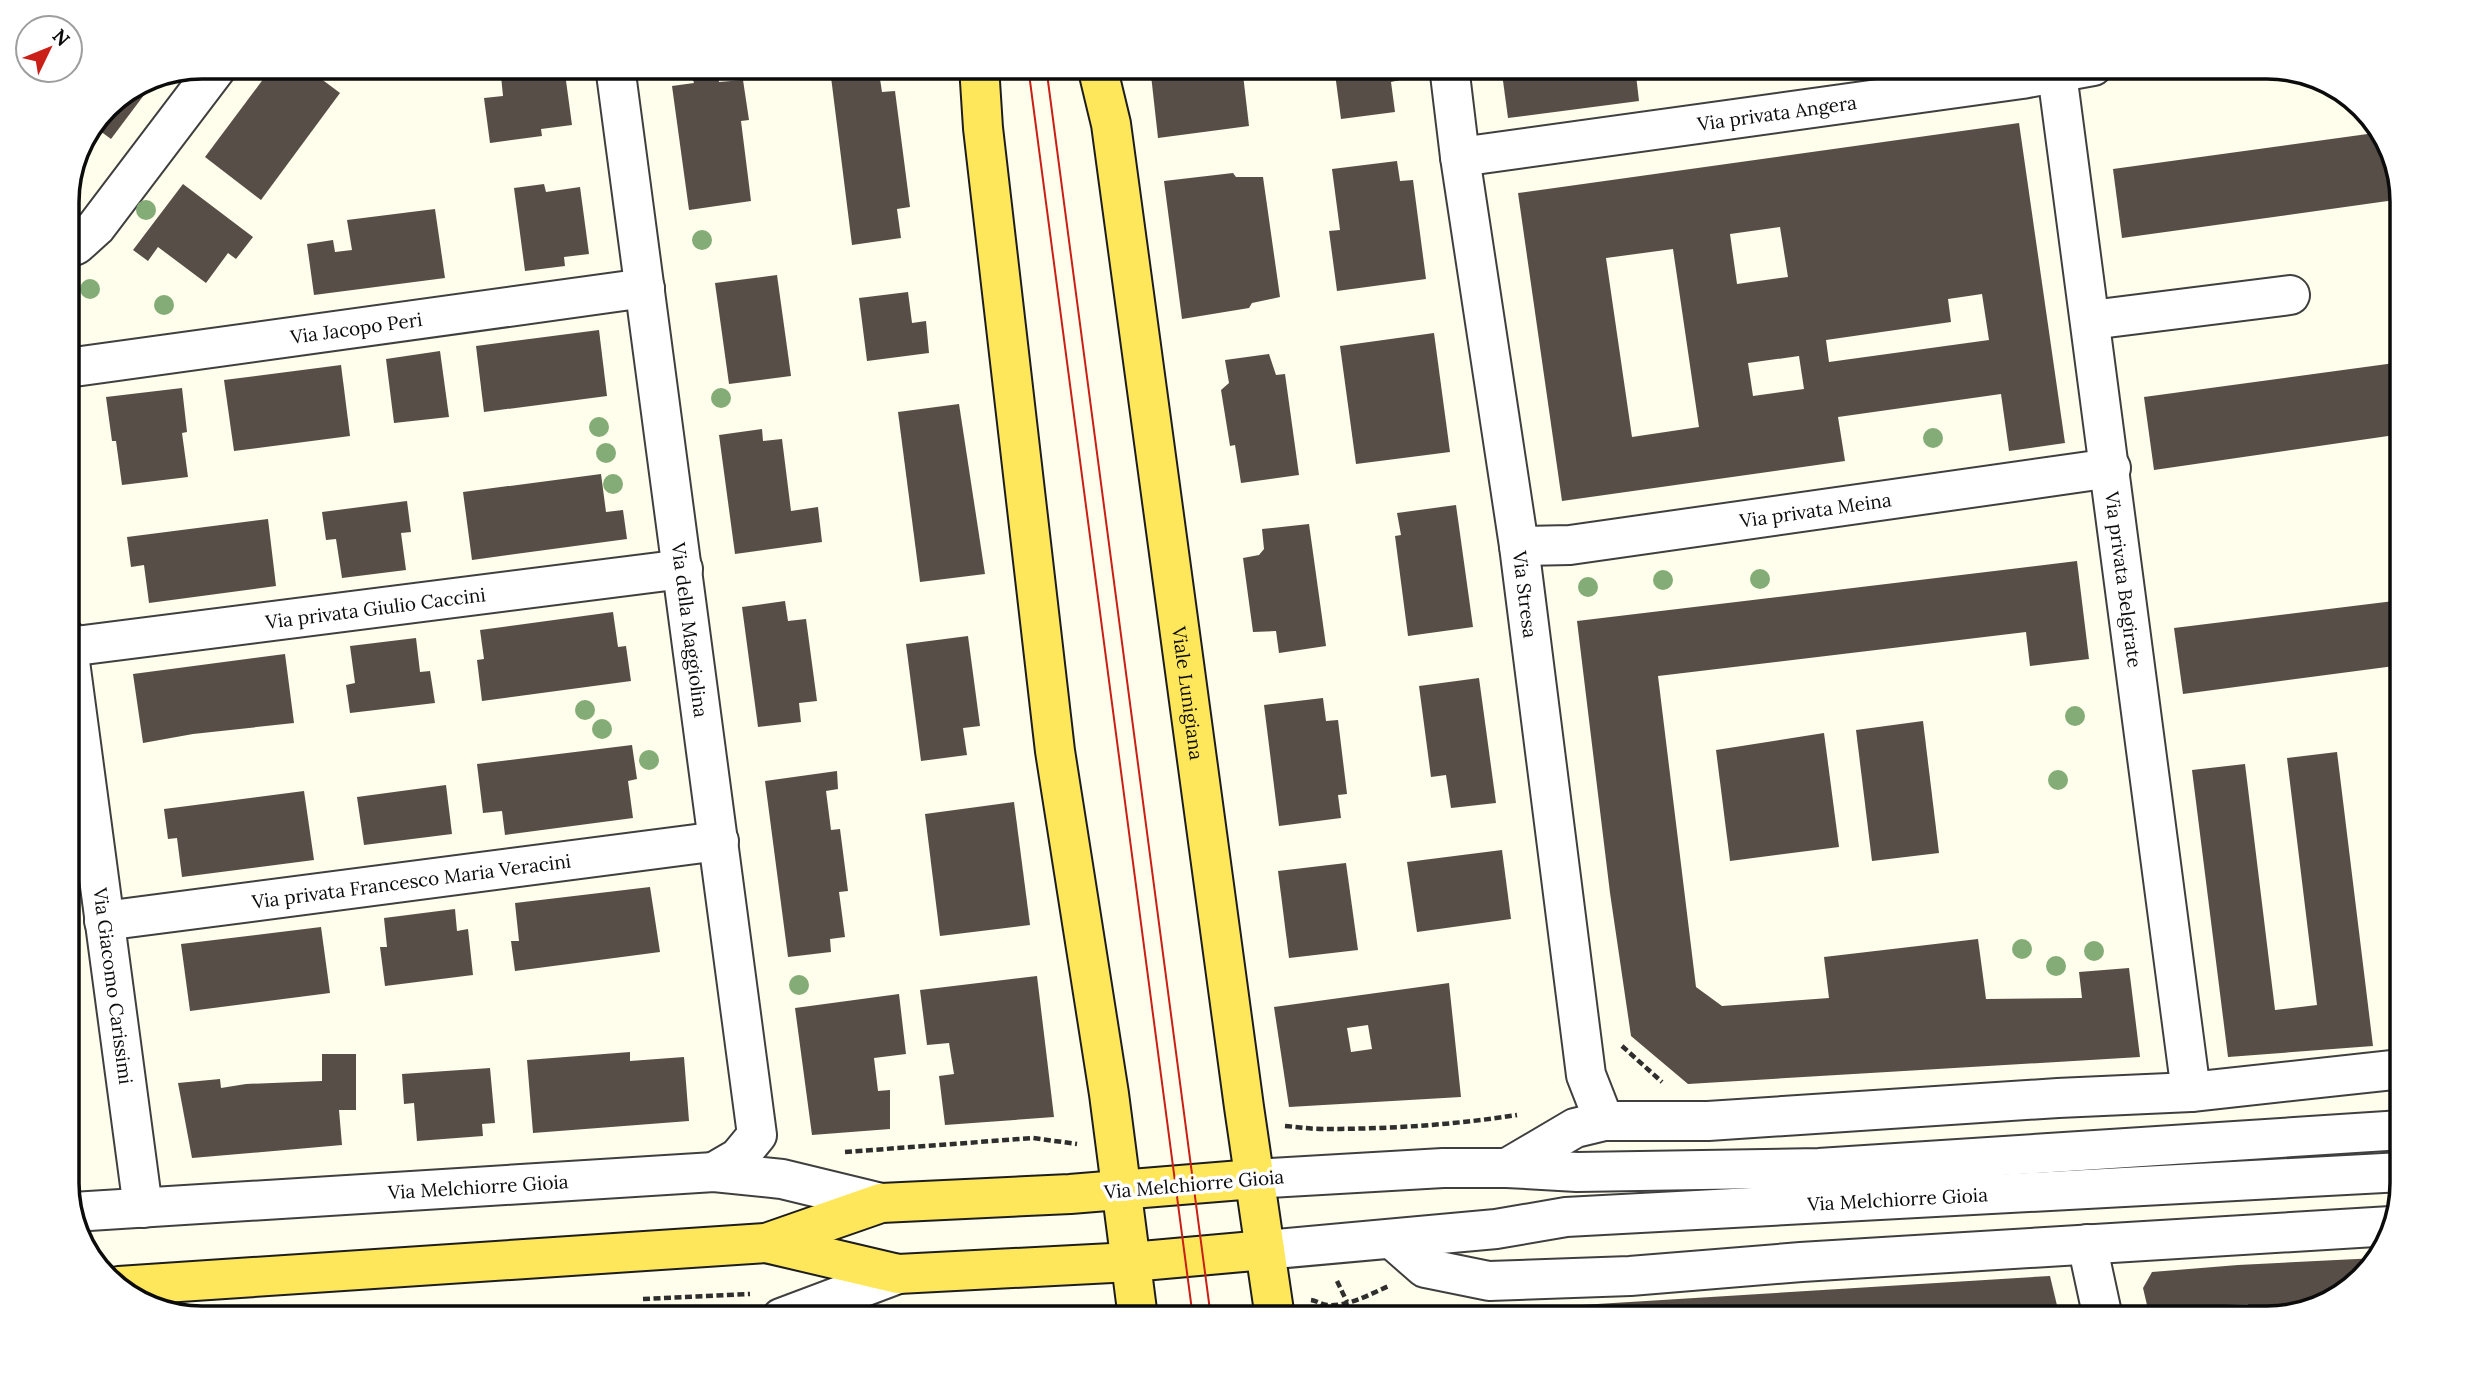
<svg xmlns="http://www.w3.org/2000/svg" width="2469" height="1385" font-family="Lora,serif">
<rect width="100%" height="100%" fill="#fffdeb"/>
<g fill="#564e47" fill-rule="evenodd">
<polygon points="273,66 304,66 340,93 261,200 205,157"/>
<polygon points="500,66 564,66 572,125 541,129 542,136 490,143 484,98 503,96"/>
<polygon points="851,66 878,66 882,92 895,91 910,207 897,209 901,238 852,245 830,69"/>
<polygon points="1150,66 1242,66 1249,126 1158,138"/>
<polygon points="1334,66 1398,66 1400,80 1391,82 1395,112 1341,119"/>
<polygon points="1501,66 1635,66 1639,101 1508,118"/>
<polygon points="159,75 111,139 96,128 106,106 150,77"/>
<polygon points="718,76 719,82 743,80 749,120 741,121 751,201 689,210 672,86 694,83 693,80"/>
<path d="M2019,123L2065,443L2009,451L2001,394L1838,417L1845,461L1562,501L1518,193ZM1780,227L1788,277L1737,284L1730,234ZM1673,249L1699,427L1632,437L1606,258ZM1982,294L1989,340L1829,362L1826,340L1951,322L1948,299ZM1799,356L1804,389L1753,396L1748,363Z"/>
<polygon points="2382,132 2402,199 2122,238 2113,169"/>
<polygon points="1397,161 1400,181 1413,180 1426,279 1337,291 1329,231 1340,230 1332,169"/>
<polygon points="1233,173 1236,177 1263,177 1280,297 1252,303 1249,308 1182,319 1164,181"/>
<polygon points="183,184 253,237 236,259 228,253 206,283 158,247 148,261 133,250"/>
<polygon points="544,184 546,192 580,187 589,254 564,257 565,266 525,271 514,188"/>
<polygon points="435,209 445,278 314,295 307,244 333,240 335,252 352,250 347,220"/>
<polygon points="777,275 791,376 729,384 715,283"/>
<polygon points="908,292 912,323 926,321 929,353 867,361 859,298"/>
<polygon points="599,330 607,396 484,412 476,346"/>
<polygon points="1434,333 1450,452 1356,464 1340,346"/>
<polygon points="440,351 449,417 394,423 386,359"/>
<polygon points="1269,354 1276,375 1285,374 1299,475 1241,483 1235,445 1230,446 1221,390 1229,383 1225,360"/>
<polygon points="2402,362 2402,434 2154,470 2144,397"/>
<polygon points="341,365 350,436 234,451 224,380"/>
<polygon points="182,388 187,432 182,433 188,477 122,485 116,441 112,441 106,397"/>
<polygon points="959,404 985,574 920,582 898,412"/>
<polygon points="762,429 763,441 782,439 791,511 818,507 822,542 735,554 719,435"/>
<polygon points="601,474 606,512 623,510 627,539 472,560 463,492"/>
<polygon points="407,501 411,532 401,533 406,570 342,578 336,539 326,540 322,512"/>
<polygon points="1456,505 1473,627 1408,636 1395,536 1401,535 1397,513"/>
<polygon points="268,519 276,586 149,603 144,565 131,567 127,537"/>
<polygon points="1309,524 1326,646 1279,653 1276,631 1253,632 1243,558 1259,555 1264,549 1262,529"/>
<polygon points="2077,561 2089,659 2030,666 2026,632 1658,676 1696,987 1722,1006 1829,998 1824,957 1978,939 1986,999 2082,998 2079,972 2129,968 2140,1057 1688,1084 1631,1036 1610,893 1577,621"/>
<polygon points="2402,600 2402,665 2183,694 2174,628"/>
<polygon points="785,601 788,621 806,619 817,701 799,703 801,722 758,727 742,607"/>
<polygon points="613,612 618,647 626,646 631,681 482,701 477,660 484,659 480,630"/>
<polygon points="968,636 980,726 963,728 967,755 921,761 906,644"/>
<polygon points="416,638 420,672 430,671 435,703 350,713 346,685 355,683 350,646"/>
<polygon points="285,654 294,723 193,734 143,743 133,674"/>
<polygon points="1479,678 1496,803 1451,808 1446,775 1431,777 1419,686"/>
<polygon points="1323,698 1326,721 1338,720 1347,794 1338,795 1341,818 1279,826 1264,705"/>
<polygon points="1923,721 1939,853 1872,861 1856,730"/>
<polygon points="1824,733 1839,847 1730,861 1716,750"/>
<polygon points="632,745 637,779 628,781 633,818 505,835 502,811 483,813 477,764"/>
<polygon points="2337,752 2373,1046 2228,1057 2192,770 2245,764 2275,1010 2317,1005 2287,758"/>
<polygon points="837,771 838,789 826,791 831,830 840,829 848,891 839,892 845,937 830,939 831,952 788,957 765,781"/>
<polygon points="446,785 452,834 364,845 357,797"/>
<polygon points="304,791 314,860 182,877 177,838 168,839 164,809"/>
<polygon points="1014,802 1030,925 940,936 925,814"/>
<polygon points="1502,850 1511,919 1417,932 1407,862"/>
<polygon points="1346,863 1358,950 1289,958 1278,871"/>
<polygon points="650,887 660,952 515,971 511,941 519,941 515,903"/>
<polygon points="455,909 457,931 468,929 473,975 385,986 380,947 387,947 384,918"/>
<polygon points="321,927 330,993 190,1011 181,944"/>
<polygon points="1037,976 1054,1117 945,1125 939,1076 954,1074 949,1043 927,1045 920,990"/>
<path d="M1449,983L1461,1097L1289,1107L1274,1007ZM1368,1025L1372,1049L1351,1052L1347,1028Z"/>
<polygon points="899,994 906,1054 874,1058 878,1091 890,1090 890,1129 812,1135 795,1008"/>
<polygon points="630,1052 630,1061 684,1057 689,1121 533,1133 527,1060"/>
<polygon points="322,1054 356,1054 356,1110 339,1110 342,1145 192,1158 178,1083 220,1079 221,1088 246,1084 322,1081"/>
<polygon points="490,1068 495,1123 482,1124 483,1136 417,1141 414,1103 404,1104 402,1074"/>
<polygon points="67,1082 78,1148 67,1149"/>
<polygon points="2377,1258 2335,1300 2268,1318 2252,1318 2248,1304 2224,1305 2232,1318 2150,1318 2143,1288 2152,1272 2238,1265"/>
<polygon points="2050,1276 2060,1318 1403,1318 1402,1316"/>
</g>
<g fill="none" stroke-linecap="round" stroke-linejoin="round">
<defs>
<g id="minor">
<path id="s1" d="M615,66L757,1135L738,1158L714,1172"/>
<path id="s2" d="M1449,66L1460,157L1519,546L1586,1075L1604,1121"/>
<path id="s3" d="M2056,66L2191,1092"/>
<path id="s4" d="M1460,157L2022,79L2093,66"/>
<polyline points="67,248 76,245 96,227 218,66"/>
<polyline points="2091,320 2290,295"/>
<path id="s5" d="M67,368L645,288"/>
<path id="s6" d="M1519,546L1570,545L2111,468"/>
<path id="s7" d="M67,639L143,1208"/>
<path id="s8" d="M68,647L683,569"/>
<path id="s9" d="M104,921L719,841"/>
<polyline points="1507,1168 1575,1128 1604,1121 1708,1121 2058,1098 2191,1092 2402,1069"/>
<polyline points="1254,1179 1443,1168 1507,1168 1577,1172 1819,1168 2402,1130"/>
<path id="s10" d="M73,1212L714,1172L782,1179L881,1203"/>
<polyline points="1393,1240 1425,1268 1489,1281 1630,1276 1801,1262 2391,1226"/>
<polyline points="2087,1244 2103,1318"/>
<path id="s11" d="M1265,1250L1496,1229L1566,1217L2402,1172"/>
<polyline points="781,1318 898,1274"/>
</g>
<g id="major">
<polyline points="979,66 983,128 1055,751 1109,1094 1138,1318"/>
<path id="s12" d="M1097,66L1111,124L1244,1107L1275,1318"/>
<polyline points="766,1243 898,1274 1131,1262 1265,1250"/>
<polyline points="119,1286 766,1243 881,1203 1070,1194 1254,1179"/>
</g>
</defs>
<use href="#minor" stroke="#3f3f3f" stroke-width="42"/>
<use href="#major" stroke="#1d1d1d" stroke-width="42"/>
<g stroke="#2e2e2e" stroke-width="4.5" stroke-dasharray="7 3.5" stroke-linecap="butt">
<polyline points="1622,1046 1662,1082"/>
<path d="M1285,1126C1298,1127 1310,1129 1323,1129C1388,1129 1453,1125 1517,1115"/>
<polyline points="845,1152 1033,1138 1077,1144"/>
<polyline points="1337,1281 1347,1302"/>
<polyline points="643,1299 750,1294"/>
<path d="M1311,1300C1317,1301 1321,1304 1327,1305C1348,1307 1370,1294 1389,1286"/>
<polyline points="996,1318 1039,1316 1060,1318"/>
<polyline points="1080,1318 1086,1318"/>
</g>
<use href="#minor" stroke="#fff" stroke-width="38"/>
<use href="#major" stroke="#ffe75b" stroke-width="38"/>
<g stroke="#ca1f16" stroke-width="2">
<polyline points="1028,66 1193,1318"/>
<polyline points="1046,66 1211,1318"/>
</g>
</g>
<g fill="#84ac76">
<circle cx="146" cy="210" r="10"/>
<circle cx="702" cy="240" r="10"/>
<circle cx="90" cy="289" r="10"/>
<circle cx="164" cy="305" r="10"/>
<circle cx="721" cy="398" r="10"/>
<circle cx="599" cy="427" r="10"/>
<circle cx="1933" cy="438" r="10"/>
<circle cx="606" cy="453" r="10"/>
<circle cx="613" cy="484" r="10"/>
<circle cx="1760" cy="579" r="10"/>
<circle cx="1663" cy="580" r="10"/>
<circle cx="1588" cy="587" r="10"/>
<circle cx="585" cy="710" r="10"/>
<circle cx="2075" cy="716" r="10"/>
<circle cx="602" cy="729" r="10"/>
<circle cx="649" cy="760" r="10"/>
<circle cx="2058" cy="780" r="10"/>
<circle cx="2022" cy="949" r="10"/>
<circle cx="2094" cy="951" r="10"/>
<circle cx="2056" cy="966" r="10"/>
<circle cx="799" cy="985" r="10"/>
</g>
<g text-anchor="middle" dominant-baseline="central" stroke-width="7" stroke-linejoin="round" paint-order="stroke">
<g font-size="19" fill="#0c0c0c" stroke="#fff">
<text stroke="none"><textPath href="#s4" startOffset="320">Via privata Angera</textPath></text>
<text stroke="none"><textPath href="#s5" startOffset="292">Via Jacopo Peri</textPath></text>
<text stroke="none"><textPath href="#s6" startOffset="299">Via privata Meina</textPath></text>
<text stroke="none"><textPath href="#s3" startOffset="518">Via privata Belgirate</textPath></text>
<text stroke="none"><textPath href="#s2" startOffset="534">Via Stresa</textPath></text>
<text stroke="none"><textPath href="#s8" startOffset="310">Via privata Giulio Caccini</textPath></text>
<text stroke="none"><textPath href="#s1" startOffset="569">Via della Maggiolina</textPath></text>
<text stroke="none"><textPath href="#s12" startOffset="634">Viale Lunigiana</textPath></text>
<text stroke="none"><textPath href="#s9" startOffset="310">Via privata Francesco Maria Veracini</textPath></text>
<text stroke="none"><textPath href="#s7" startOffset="350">Via Giacomo Carissimi</textPath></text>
<text transform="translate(1194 1184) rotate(-5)">Via Melchiorre Gioia</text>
<text stroke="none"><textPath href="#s10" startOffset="406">Via Melchiorre Gioia</textPath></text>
<text stroke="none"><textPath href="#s11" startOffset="635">Via Melchiorre Gioia</textPath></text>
</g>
</g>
<path d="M0 0H2469V1385H0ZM202 79H2267A123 123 0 0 1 2390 202V1183A123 123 0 0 1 2267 1306H202A123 123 0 0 1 79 1183V202A123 123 0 0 1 202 79Z" fill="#fff" fill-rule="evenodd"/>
<path fill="none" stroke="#0c0c0c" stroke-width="3.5" d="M202 79H2267A123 123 0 0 1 2390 202V1183A123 123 0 0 1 2267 1306H202A123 123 0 0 1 79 1183V202A123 123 0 0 1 202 79Z"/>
<g transform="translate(49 49) rotate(47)"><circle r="33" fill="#ffffff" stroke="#9e9e9e" stroke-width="2"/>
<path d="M0-5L12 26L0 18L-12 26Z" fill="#ca1f16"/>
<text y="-10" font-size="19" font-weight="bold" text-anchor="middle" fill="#0c0c0c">N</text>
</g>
</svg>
